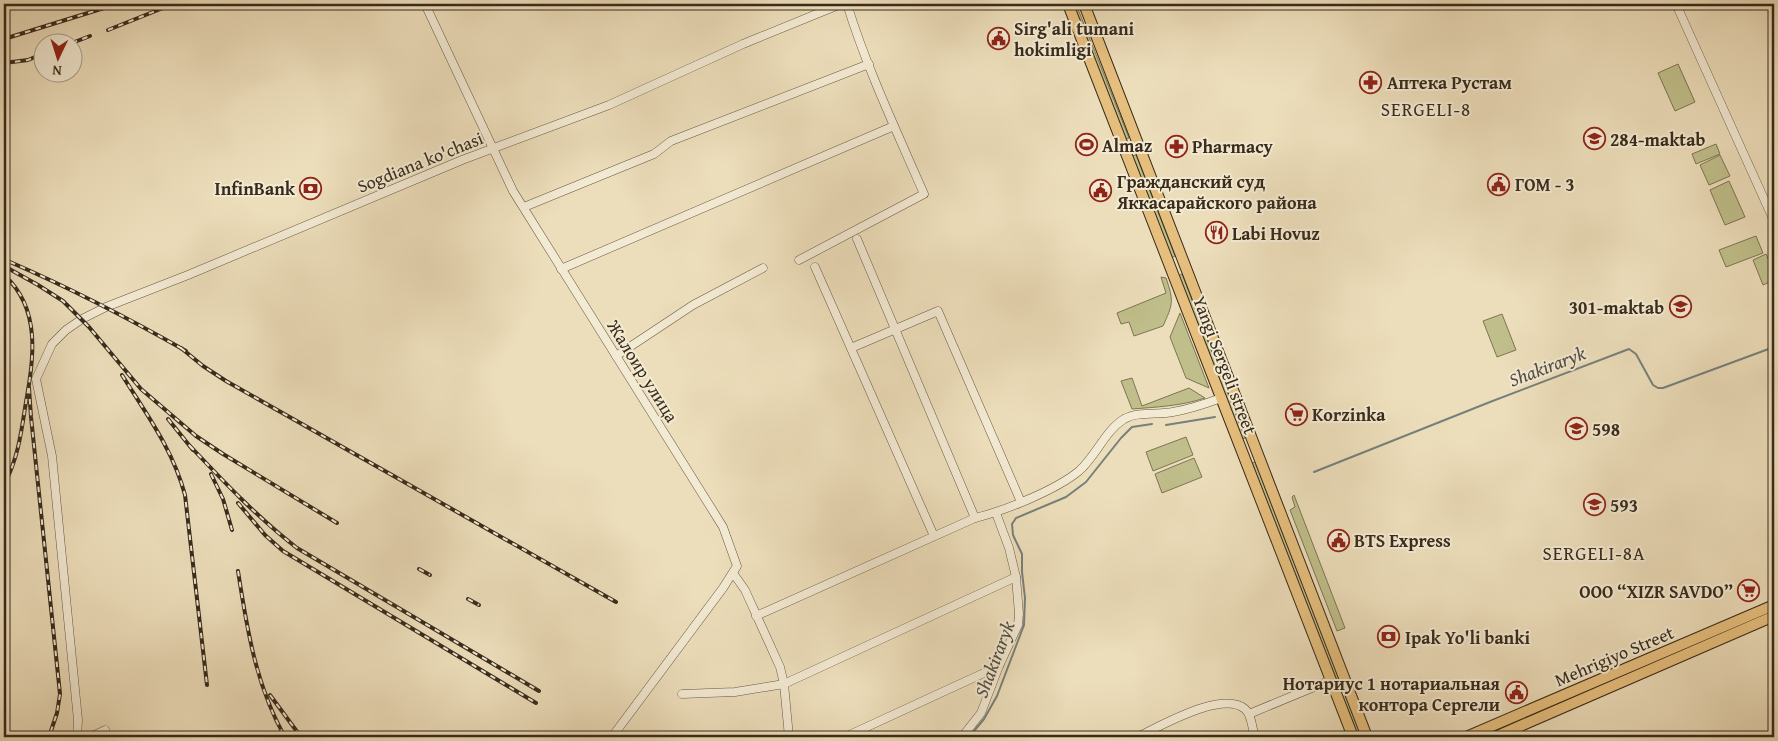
<svg xmlns="http://www.w3.org/2000/svg" width="1778" height="741" font-family="'Gentium Book Plus',serif">
<rect width="100%" height="100%" fill="#eddebb"/>
<filter id="stains"><feTurbulence type="fractalNoise" baseFrequency=".004" numOctaves="4"/><feColorMatrix values="0 0 0 0 .2 0 0 0 0 .09 0 0 0 0 .02 0 0 0 .5 -.17"/></filter>
<radialGradient id="worn" r=".72"><stop offset=".6" stop-color="#630" stop-opacity="0"/><stop offset="1" stop-color="#630" stop-opacity=".3"/></radialGradient>
<g fill="#c0bf8b" stroke="#7c7553">
<polygon points="1072,4 1076,4 1129,138 1125,139"/>
<polygon points="1678,64 1695,102 1675,111 1658,73"/>
<polygon points="1716,144 1720,154 1696,164 1692,154"/>
<polygon points="1136,155 1175,256 1171,258 1132,156"/>
<polygon points="1720,155 1730,176 1709,185 1700,165"/>
<polygon points="1729,181 1745,217 1725,225 1710,190"/>
<polygon points="1756,236 1763,253 1726,267 1719,250"/>
<polygon points="1766,254 1774,272 1774,280 1763,285 1753,260"/>
<polygon points="1182,274 1245,438 1242,439 1178,276"/>
<path d="M1161,277L1166,278C1174,301 1173,304 1163,326L1134,336L1129,322L1121,324L1117,313L1166,293Z"/>
<polygon points="1180,313 1209,388 1186,378 1170,337"/>
<polygon points="1502,314 1516,350 1497,357 1483,321"/>
<path d="M1132,378L1142,406L1189,388L1205,398C1181,406 1157,407 1132,409L1121,381Z"/>
<polygon points="1186,437 1193,455 1153,471 1146,452"/>
<polygon points="1194,458 1202,477 1162,493 1155,474"/>
<polygon points="1255,462 1362,737 1358,737 1252,463"/>
<polygon points="1294,495 1345,628 1337,631 1290,510 1295,507 1292,497"/>
</g>
<g fill="none" stroke-linecap="round" stroke-linejoin="round">
<g stroke="#76807c" stroke-width="2">
<polyline points="1166,425 1215,417"/>
<polyline points="1314,472 1490,402 1629,349 1636,354 1653,385 1658,388 1663,388 1774,347"/>
<polyline points="969,737 984,719 997,696 1024,625 1025,598 1022,572 1022,554 1013,535 1012,524 1016,518 1066,497 1086,482 1121,438 1132,427 1152,424"/>
</g>
<defs>
<g id="minor">
<polyline points="425,4 513,191 723,527 737,566 723,588 612,737"/>
<polyline points="1676,4 1774,221"/>
<polyline points="524,207 654,154 671,141 869,64"/>
<polyline points="857,239 975,518"/>
<path d="M799,260L924,194C897,132 867,69 847,4"/>
<polyline points="815,267 934,536"/>
<polyline points="561,269 894,126"/>
<polyline points="851,348 938,311 1021,502"/>
<polyline points="616,356 693,305 763,268"/>
<polyline points="733,573 745,590 780,667 784,684 789,737"/>
<path d="M756,616L975,518C1004,511 1056,490 1079,471C1096,456 1105,431 1124,419C1138,411 1158,415 1173,412C1190,409 1205,404 1221,398"/>
<polyline points="682,694 735,692 784,684 1016,577"/>
<polyline points="1249,714 1331,680"/>
<polyline points="77,737 78,720 52,456 36,379 52,344 66,330 82,319 106,307 188,275 462,160 609,105 743,44 841,4"/>
<polyline points="90,737 105,730"/>
<polyline points="845,737 999,666 1018,625 1019,614 1016,577 1009,548 996,513"/>
<polyline points="962,737 981,713 999,666"/>
<path d="M1137,737C1161,726 1222,690 1245,709C1252,715 1252,729 1255,737"/>
</g>
<g id="major">
<path d="M1068,4C1163,248 1258,493 1353,737"/>
<polyline points="1084,4 1367,737"/>
<polyline points="1466,737 1774,605"/>
<polyline points="1495,737 1774,616"/>
</g>
</defs>
<use href="#minor" stroke="#655843" stroke-width="9"/>
<use href="#major" stroke="#382b1b" stroke-width="12"/>
<use href="#minor" stroke="#f3ead3" stroke-width="8"/>
<use href="#major" stroke="#e6bf7e" stroke-width="10"/>
<defs>
<g id="rail">
<polyline points="4,9 21,4"/>
<polyline points="108,30 173,4"/>
<polyline points="4,39 117,4"/>
<polyline points="72,43 90,36"/>
<polyline points="4,63 28,60 42,54"/>
<path d="M10,262C70,288 128,318 186,351"/>
<polyline points="4,266 38,285 63,301 89,327 141,389 196,436 223,454 337,523"/>
<path d="M4,275C43,310 33,362 25,408C21,435 17,461 4,485"/>
<polyline points="181,348 203,366 226,381 616,602"/>
<path d="M122,375C147,415 173,450 185,495L207,685"/>
<polyline points="29,388 31,417 60,694 57,713 49,737"/>
<polyline points="168,419 193,450"/>
<path d="M190,446C224,482 258,518 297,548L539,691"/>
<polyline points="211,474 223,499 232,530"/>
<polyline points="238,503 265,535 283,551 536,703"/>
<polyline points="419,569 430,575"/>
<path d="M238,571C247,629 256,686 285,737"/>
<polyline points="468,599 479,605"/>
<polyline points="270,695 301,737"/>
</g>
</defs>
<use href="#rail" stroke="#382b1b" stroke-width="4"/>
<use href="#rail" stroke="#f3ead3" stroke-width="2" stroke-dasharray="5.5" stroke-linecap="butt"/>
</g>
<defs>
<symbol id="civic-ring" viewBox="-11 -11 22 22"><circle r="9.5" fill="#f3ead3" stroke="#8f2418" stroke-width="1.5"/><path d="M-.6-6.5H3V-4.5H.6V-3L4-1V1h2V6H-6V1h2V-1L-.6-3ZM-1.2 2.5V6h2.4V2.5Z" fill="#8f2418"/></symbol>
<symbol id="pharmacy-ring" viewBox="-11 -11 22 22"><circle r="9.5" fill="#f3ead3" stroke="#8f2418" stroke-width="1.5"/><path d="M-2-6h4v4h4v4h-4v4h-4v-4h-4v-4h4Z" fill="#8f2418"/></symbol>
<symbol id="school-ring" viewBox="-11 -11 22 22"><circle r="9.5" fill="#f3ead3" stroke="#8f2418" stroke-width="1.5"/><path d="M0-5L7-2L0 1L-7-2ZM-4 1L0 2.5L4 1V4Q0 6-4 4Z" fill="#8f2418"/></symbol>
<symbol id="stadium-ring" viewBox="-11 -11 22 22"><circle r="9.5" fill="#f3ead3" stroke="#8f2418" stroke-width="1.5"/><path d="M0-5a6.5 5 0 1 0 0 10a6.5 5 0 1 0 0-10ZM-3.5-1.8h7v3.6h-7Z" fill="#8f2418"/></symbol>
<symbol id="bank-ring" viewBox="-11 -11 22 22"><circle r="9.5" fill="#f3ead3" stroke="#8f2418" stroke-width="1.5"/><path d="M-6-4H6V4H-6ZM0-2.3a2.3 2.3 0 1 0 0 4.6a2.3 2.3 0 1 0 0-4.6Z" fill="#8f2418"/></symbol>
<symbol id="restaurant-ring" viewBox="-11 -11 22 22"><circle r="9.5" fill="#f3ead3" stroke="#8f2418" stroke-width="1.5"/><path d="M-5-6h1v4h1v-4h1v4h1v-4h1v5L-1.5 .5V6h-2V.5L-5-1ZM5-6V6H3V1.5H1.5Q1.5-4 5-6Z" fill="#8f2418"/></symbol>
<symbol id="supermarket-ring" viewBox="-11 -11 22 22"><circle r="9.5" fill="#f3ead3" stroke="#8f2418" stroke-width="1.5"/><path d="M-6-5.5h2.5l.6 2H6L4.5 2H-2.5L-4.4-4H-6ZM-1.5 3.2a1.3 1.3 0 1 0 .1 0ZM3 3.2a1.3 1.3 0 1 0 .1 0Z" fill="#8f2418"/></symbol>
</defs>
<g fill-rule="evenodd">
<use href="#civic-ring" x="986" y="26" width="25" height="25"/>
<use href="#pharmacy-ring" x="1358" y="70" width="25" height="25"/>
<use href="#school-ring" x="1582" y="126" width="25" height="25"/>
<use href="#stadium-ring" x="1074" y="132" width="25" height="25"/>
<use href="#pharmacy-ring" x="1164" y="134" width="25" height="25"/>
<use href="#civic-ring" x="1486" y="172" width="25" height="25"/>
<use href="#bank-ring" x="298" y="176" width="25" height="25"/>
<use href="#civic-ring" x="1088" y="178" width="25" height="25"/>
<use href="#restaurant-ring" x="1204" y="220" width="25" height="25"/>
<use href="#school-ring" x="1668" y="294" width="25" height="25"/>
<use href="#supermarket-ring" x="1284" y="402" width="25" height="25"/>
<use href="#school-ring" x="1564" y="416" width="25" height="25"/>
<use href="#school-ring" x="1582" y="492" width="25" height="25"/>
<use href="#civic-ring" x="1326" y="528" width="25" height="25"/>
<use href="#supermarket-ring" x="1736" y="578" width="25" height="25"/>
<use href="#bank-ring" x="1376" y="624" width="25" height="25"/>
<use href="#civic-ring" x="1504" y="680" width="25" height="25"/>
</g>
<g text-anchor="middle" dominant-baseline="central" stroke-width="4" stroke-linejoin="round" paint-order="stroke">
<g font-size="18" font-weight="bold" fill="#382b1b" stroke="#f3ead3" text-anchor="start">
<text x="1014" y="28">Sirg'ali tumani<tspan x="1014" dy="21">hokimligi</tspan></text>
<text x="1387" y="82">Аптека Рустам</text>
<text x="1610" y="139">284-maktab</text>
<text x="1102" y="145">Almaz</text>
<text x="1192" y="146">Pharmacy</text>
<text x="1117" y="181">Гражданский суд<tspan x="1117" dy="21">Яккасарайского района</tspan></text>
<text x="1515" y="184">ГОМ - 3</text>
<text x="295" y="188" text-anchor="end">InfinBank</text>
<text x="1232" y="233">Labi Hovuz</text>
<text x="1664" y="307" text-anchor="end">301-maktab</text>
<text x="1312" y="414">Korzinka</text>
<text x="1592" y="429">598</text>
<text x="1610" y="505">593</text>
<text x="1354" y="540">BTS Express</text>
<text x="1733" y="591" text-anchor="end">OOO “XIZR SAVDO”</text>
<text x="1405" y="637">Ipak Yo'li banki</text>
<text x="1500" y="683" text-anchor="end">Нотариус 1 нотариальная<tspan x="1500" dy="21">контора Сергели</tspan></text>
</g>
<g font-size="18" fill="#382b1b" stroke="#f3ead3">
<text transform="translate(420 162) rotate(-22)">Sogdiana ko'chasi</text>
<text transform="translate(1225 365) rotate(69)">Yangi Sergeli street</text>
<text transform="translate(643 371) rotate(58)">Жалоир улица</text>
<text transform="translate(1614 656) rotate(-23)">Mehrigiyo Street</text>
</g>
<g font-size="19" letter-spacing="1" fill="#382b1b" stroke="#f3ead3">
<text x="1426" y="109">SERGELI-8</text>
<text x="1594" y="553">SERGELI-8A</text>
</g>
<g font-size="19" font-style="italic" fill="#524e43" stroke="#f3ead3">
<text transform="translate(1547 366) rotate(-21)">Shakiraryk</text>
<text transform="translate(994 659) rotate(-69)">Shakiraryk</text>
</g>
</g>
<rect width="1778" height="741" fill="none" stroke="#eddebb" stroke-width="20"/>
<rect x="5" y="5" width="1768" height="731" fill="none" stroke="#382b1b" stroke-width="2.5"/>
<rect x="10" y="10" width="1758" height="721" fill="none" stroke="#382b1b"/>
<g transform="translate(58 58) rotate(184)"><circle r="24" fill="#f3ead3" stroke="#a89e89"/>
<path d="M0-4L9 19L0 12L-9 19Z" fill="#8f2418"/>
<text y="-8" font-size="14" font-weight="bold" text-anchor="middle" fill="#382b1b">N</text>
</g>
<rect width="100%" height="100%" filter="url(#stains)"/>
<rect width="100%" height="100%" fill="url(#worn)"/>
</svg>
